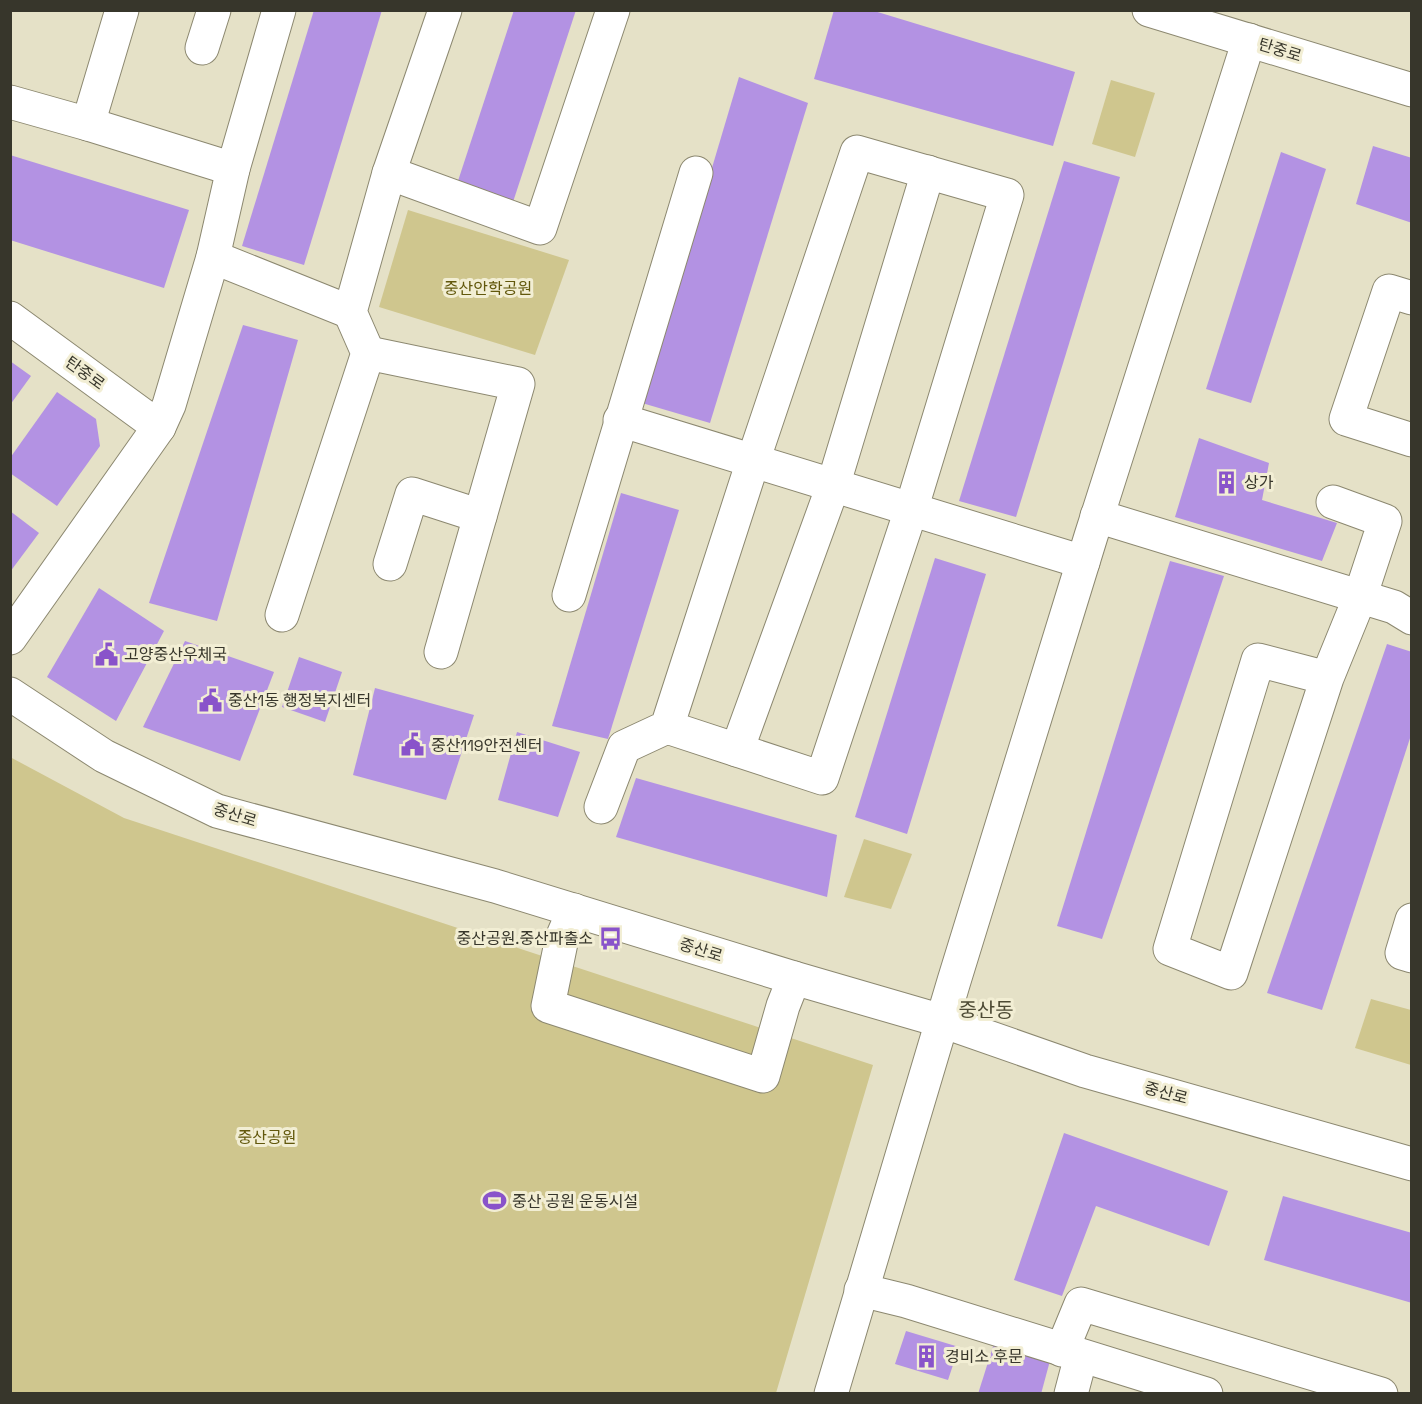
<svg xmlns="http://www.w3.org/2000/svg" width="1422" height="1404" font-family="'Space Grotesk','Noto Sans KR',sans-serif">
<rect width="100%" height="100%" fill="#e5e1c7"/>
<g fill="#cfc68e">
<polygon points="1111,80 1155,93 1135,157 1092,144"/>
<polygon points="408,210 569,260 535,355 379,307"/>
<polygon points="10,757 124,818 873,1065 776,1393 11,1393"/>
<polygon points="864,839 912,854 891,909 844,897"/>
<polygon points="1371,999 1411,1010 1411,1065 1355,1048"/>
</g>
<g fill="#b392e3">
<polygon points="314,10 382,10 304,265 242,246"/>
<polygon points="514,10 576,10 513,202 457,184"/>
<polygon points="834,10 871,10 1075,72 1053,146 814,79"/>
<polygon points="739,77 808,103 710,423 642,403"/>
<polygon points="1373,146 1412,158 1412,223 1356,204"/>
<polygon points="1281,152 1326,169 1251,403 1206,389"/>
<polygon points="10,155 189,210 164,288 10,240"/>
<polygon points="1064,161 1120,177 1016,517 959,501"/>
<polygon points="243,325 298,340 217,621 149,603"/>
<polygon points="10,361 31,376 10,405"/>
<polygon points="57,392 96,419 100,446 57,506 10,473 10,458"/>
<polygon points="1199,438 1269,463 1262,500 1337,523 1322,561 1175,517"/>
<polygon points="621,493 679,510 608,739 552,726"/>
<polygon points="10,511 39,533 10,572"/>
<polygon points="935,558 986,574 907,834 855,817"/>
<polygon points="1170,561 1224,576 1102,939 1057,926"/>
<polygon points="99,588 164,631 116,721 47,677"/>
<polygon points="185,641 274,672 240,761 143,727"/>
<polygon points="1387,644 1412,652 1412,732 1322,1010 1267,993"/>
<polygon points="299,657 342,672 325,722 282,707"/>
<polygon points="375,688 474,715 446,800 353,775"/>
<polygon points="517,732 580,752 558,817 498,800"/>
<polygon points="636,778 837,835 827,897 616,837"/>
<polygon points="1064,1133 1228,1191 1209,1246 1096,1206 1062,1296 1014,1280"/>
<polygon points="1283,1196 1412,1233 1412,1303 1264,1260"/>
<polygon points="906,1331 959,1347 948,1380 895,1364"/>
<polygon points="995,1340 1051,1357 1041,1394 978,1394"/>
</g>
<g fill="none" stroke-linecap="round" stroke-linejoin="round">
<defs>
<g id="minor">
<polyline points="202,48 214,10"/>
<polyline points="10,102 88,124 122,10"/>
<polyline points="88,124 233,169"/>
<polyline points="389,173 540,228 613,10"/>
<polyline points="213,257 350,312"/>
<polyline points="1412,298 1389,291 1346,419 1412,440"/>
<polyline points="10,318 159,427"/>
<polyline points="368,353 518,384 441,652"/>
<polyline points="620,420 1083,562"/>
<polyline points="1097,516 1394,607 1412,618"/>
<polyline points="390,564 412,494 480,516"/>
<polyline points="569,595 696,173"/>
<polyline points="282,615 368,353 350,312 389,173 445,10"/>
<polyline points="10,638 159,427 169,405 213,257 233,169 279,10"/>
<polyline points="1327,678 1258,660 1170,949 1231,973 1327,678 1360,597 1385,521 1333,502"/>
<polyline points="737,750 833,486 928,172"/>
<polyline points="601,807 624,747 667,727 822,778 911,510 1007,195 857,152 753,461 667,727"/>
<polyline points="574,910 562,938 548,1006 763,1076 783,1006 794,978"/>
<polyline points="1412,920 1402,953 1412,956"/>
<polyline points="861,1290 906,1301 1206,1394"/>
<polyline points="1062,1350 1081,1304 1381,1394"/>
<polyline points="831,1394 954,981 1091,536 1249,40"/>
<polyline points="1071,1394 1081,1356"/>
</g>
<g id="major">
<polyline points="1149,10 1412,90"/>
<polyline points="10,694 104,756 217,811 495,886 794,978 942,1021 1085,1071 1412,1164"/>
</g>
</defs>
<use href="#minor" stroke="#8c8870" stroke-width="35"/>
<use href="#major" stroke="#8c8870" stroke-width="35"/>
<use href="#minor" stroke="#fff" stroke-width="33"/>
<use href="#major" stroke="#fff" stroke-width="33"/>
</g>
<defs>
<symbol id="building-bare" viewBox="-9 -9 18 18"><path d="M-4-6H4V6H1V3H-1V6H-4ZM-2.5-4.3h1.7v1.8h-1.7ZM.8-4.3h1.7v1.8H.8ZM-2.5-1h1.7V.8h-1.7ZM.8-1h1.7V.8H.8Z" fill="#8953ca" stroke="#f2eed4" stroke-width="2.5" paint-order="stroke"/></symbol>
<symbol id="civic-bare" viewBox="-9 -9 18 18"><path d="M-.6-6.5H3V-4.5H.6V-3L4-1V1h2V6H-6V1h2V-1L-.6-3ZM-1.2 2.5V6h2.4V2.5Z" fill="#8953ca" stroke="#f2eed4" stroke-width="2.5" paint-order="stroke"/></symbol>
<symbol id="bus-bare" viewBox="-9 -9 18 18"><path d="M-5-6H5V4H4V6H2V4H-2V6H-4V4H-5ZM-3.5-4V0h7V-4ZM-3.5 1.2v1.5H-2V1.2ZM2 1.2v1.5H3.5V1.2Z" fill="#8953ca" stroke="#f2eed4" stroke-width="2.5" paint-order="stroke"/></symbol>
<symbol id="stadium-bare" viewBox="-9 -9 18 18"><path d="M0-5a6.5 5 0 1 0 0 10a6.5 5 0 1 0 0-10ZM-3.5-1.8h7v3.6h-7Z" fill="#8953ca" stroke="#f2eed4" stroke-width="2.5" paint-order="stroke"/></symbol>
</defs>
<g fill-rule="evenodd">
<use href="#building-bare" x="1210" y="466" width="33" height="33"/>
<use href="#civic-bare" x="90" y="638" width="33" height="33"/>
<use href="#civic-bare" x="194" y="684" width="33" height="33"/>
<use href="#civic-bare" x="396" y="728" width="33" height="33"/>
<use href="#bus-bare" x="594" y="922" width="33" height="33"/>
<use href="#stadium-bare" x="478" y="1184" width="33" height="33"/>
<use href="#building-bare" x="910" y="1340" width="33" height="33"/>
</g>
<g text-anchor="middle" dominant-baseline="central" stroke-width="6" stroke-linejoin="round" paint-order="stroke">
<g font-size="16" fill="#37362b" stroke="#f2eed4">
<text transform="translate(1280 50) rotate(17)">탄중로</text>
<text transform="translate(85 373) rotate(36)">탄중로</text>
<text transform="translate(235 815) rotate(17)">중산로</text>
<text transform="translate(701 950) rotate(17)">중산로</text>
<text transform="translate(1166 1093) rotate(15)">중산로</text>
</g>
<g font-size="16" fill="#62580c" stroke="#f2eed4">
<text x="488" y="288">중산안학공원</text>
<text x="267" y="1137">중산공원</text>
</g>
<g font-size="16" fill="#37362b" stroke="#f2eed4" text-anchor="start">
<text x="1244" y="482">상가</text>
<text x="124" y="654">고양중산우체국</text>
<text x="228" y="700">중산1동 행정복지센터</text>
<text x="431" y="745">중산119안전센터</text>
<text x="593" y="938" text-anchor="end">중산공원.중산파출소</text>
<text x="512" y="1201">중산 공원 운동시설</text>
<text x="945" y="1356">경비소 후문</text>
</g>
<g font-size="20" fill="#4d4a34" stroke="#f2eed4">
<text x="986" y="1010">중산동</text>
</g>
</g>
<rect width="1422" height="1404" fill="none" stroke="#37362b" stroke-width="24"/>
</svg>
